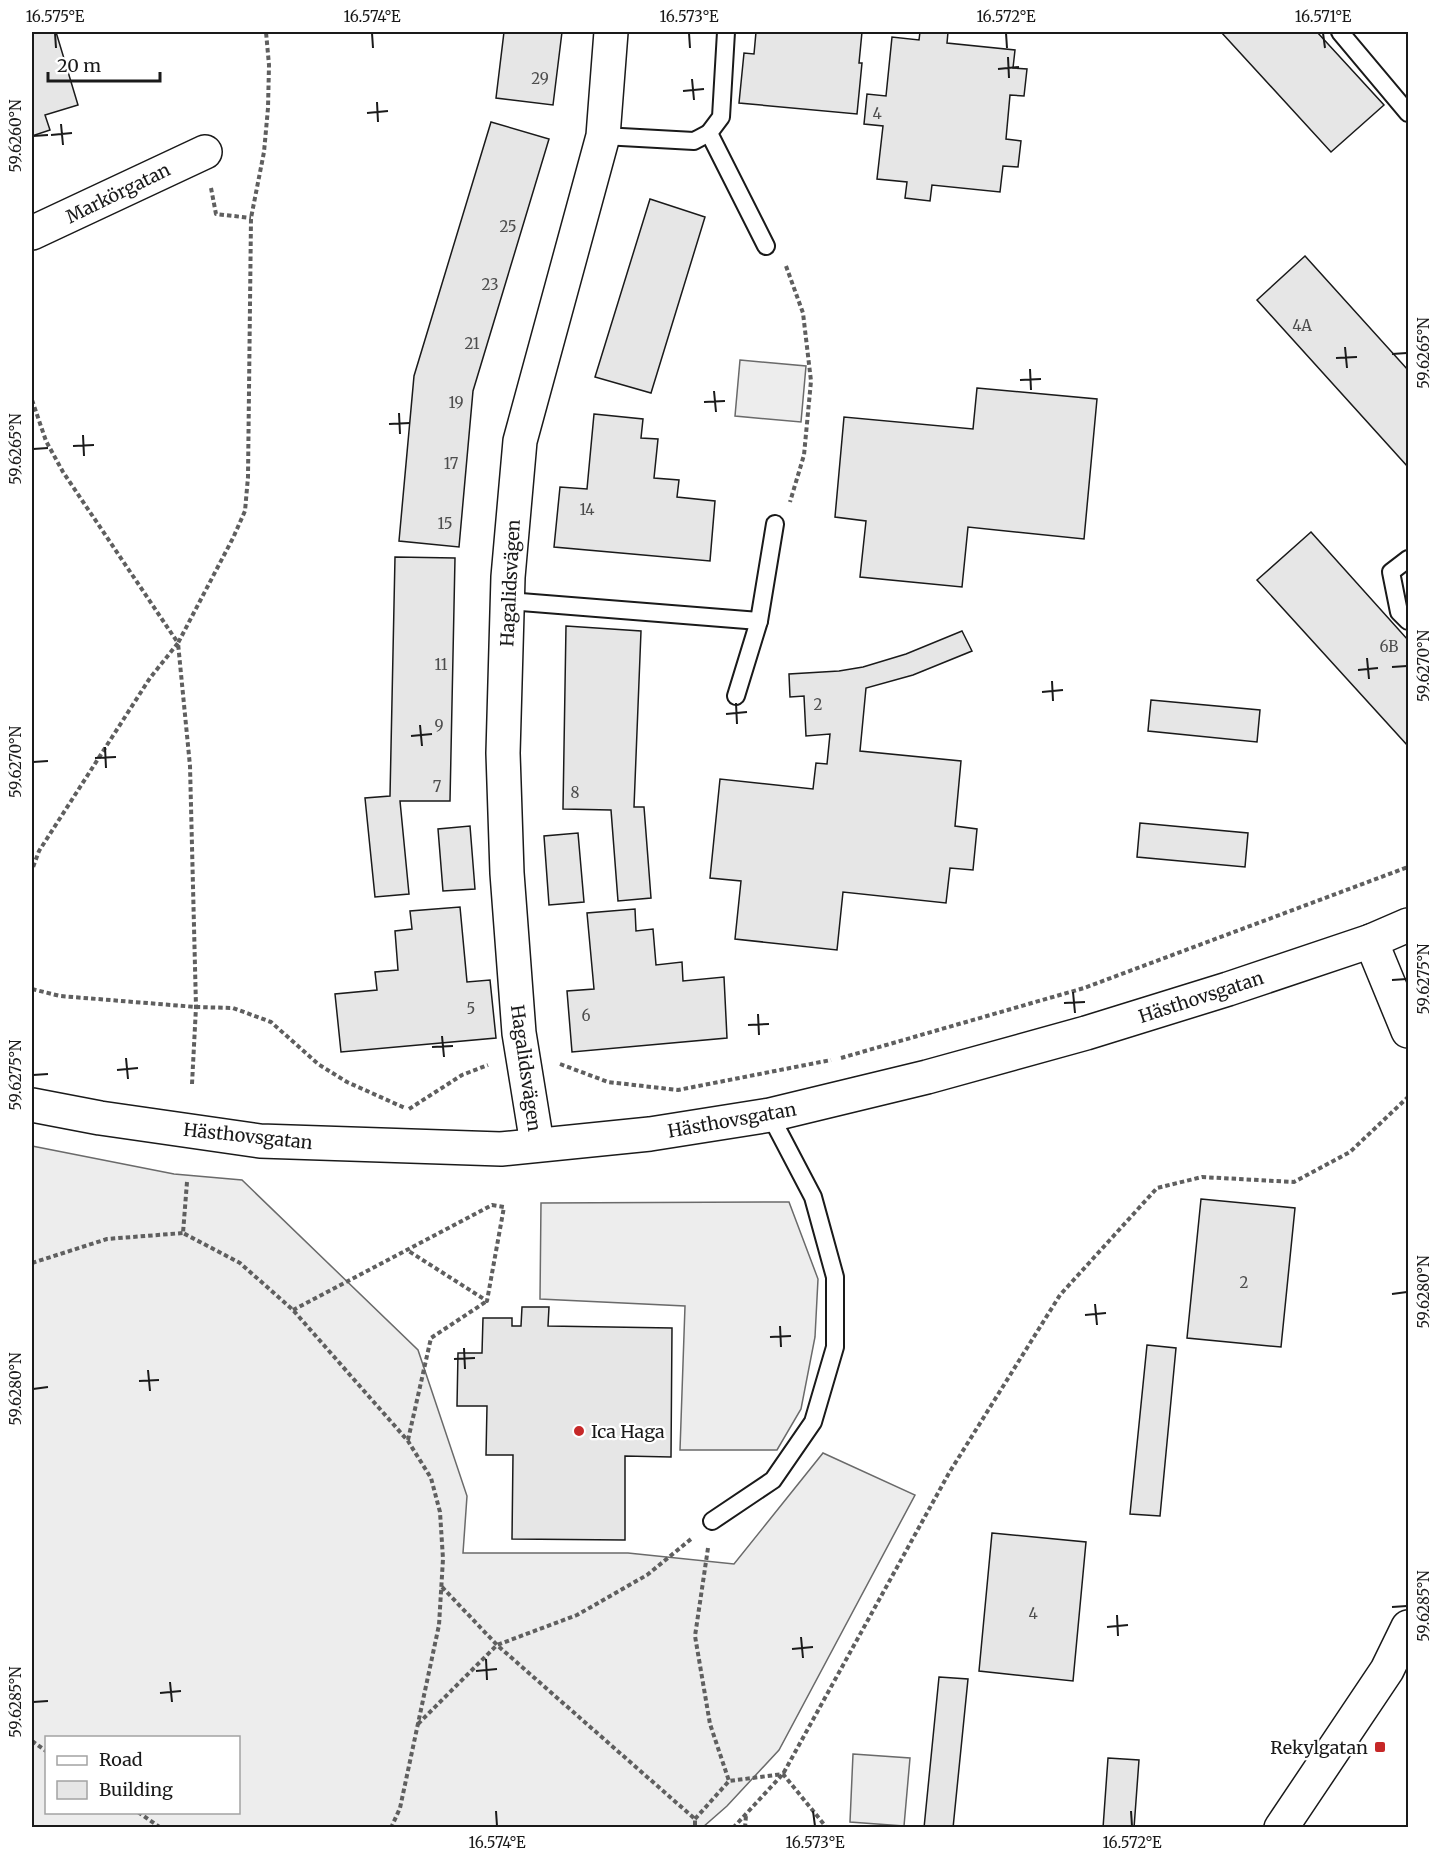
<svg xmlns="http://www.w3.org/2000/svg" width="1440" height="1859" font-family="Merriweather,serif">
<rect width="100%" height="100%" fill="#fff"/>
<g fill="#ededed" stroke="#6a6a6a" stroke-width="1.5" fill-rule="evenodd">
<polygon points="740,360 806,366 801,422 735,416"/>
<path d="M32,1146L174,1174L242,1180L418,1350L467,1496L463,1553H628L734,1564L823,1453L915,1495L779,1750L727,1806L703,1827H32ZM46,1738H238V1812H46Z"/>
<polygon points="789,1202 818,1279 815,1337 801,1409 777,1450 680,1450 685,1306 540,1299 541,1203"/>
<polygon points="853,1754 910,1758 904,1826 850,1822"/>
</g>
<g fill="#e6e6e6" stroke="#1a1a1a" stroke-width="1.5">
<polygon points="32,32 56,32 78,105 45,115 50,130 32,136"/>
<polygon points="504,32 562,32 553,105 496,98"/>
<polygon points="756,32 862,32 859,63 862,63 857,114 739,103 744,53 754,54"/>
<polygon points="920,32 948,32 947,43 1015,50 1013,68 1027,69 1024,96 1010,95 1006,139 1021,141 1018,167 1003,166 1000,192 932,185 930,201 905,198 907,182 877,179 883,126 864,124 867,94 886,96 892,37 919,40"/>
<polygon points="1221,32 1317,32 1384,105 1331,152"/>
<polygon points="491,122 549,139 473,391 459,547 399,541 414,376"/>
<polygon points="650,199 705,217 651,393 595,377"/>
<polygon points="1305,256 1408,370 1408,467 1257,300"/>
<polygon points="977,388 1097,399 1084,539 968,527 962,587 860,577 866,521 835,517 844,417 973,429"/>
<polygon points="594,414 643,419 641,438 658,439 654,478 679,480 677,497 715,501 710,561 554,547 560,487 587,489"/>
<polygon points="1311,532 1408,640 1408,746 1257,580"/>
<polygon points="395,557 455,558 450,801 400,801 409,894 375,897 365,798 390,796"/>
<polygon points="566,626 641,631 634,807 644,807 651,898 618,901 611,810 563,809"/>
<polygon points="962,631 972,651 913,675 866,688 860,751 961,761 955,826 977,829 973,870 950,868 946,903 843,892 837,950 735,939 741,881 710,878 720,779 813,789 816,763 827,764 830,734 806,736 804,696 790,697 789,674 839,671 863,667 906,654"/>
<polygon points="1151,700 1260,710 1257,742 1148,731"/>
<polygon points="1140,823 1248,833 1245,867 1137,857"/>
<polygon points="470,826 475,889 443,891 438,829"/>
<polygon points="578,833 584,902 549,905 544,836"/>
<polygon points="460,907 467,982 490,980 496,1038 341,1052 335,994 377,990 375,972 398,970 395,931 412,929 410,911"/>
<polygon points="635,909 636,931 653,929 656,965 682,962 683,981 724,977 727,1038 572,1052 567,991 594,989 587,913"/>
<polygon points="1201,1199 1295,1208 1281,1347 1187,1338"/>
<polygon points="522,1307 549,1307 548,1326 672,1328 671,1457 625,1456 625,1540 512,1539 513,1455 486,1455 487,1406 457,1406 458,1353 482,1353 483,1318 512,1318 512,1326 521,1326"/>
<polygon points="1147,1345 1176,1348 1160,1516 1130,1514"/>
<polygon points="992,1533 1086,1542 1073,1681 979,1671"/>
<polygon points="939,1677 968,1679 953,1828 924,1828"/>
<polygon points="1108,1758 1139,1760 1134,1828 1103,1828"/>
</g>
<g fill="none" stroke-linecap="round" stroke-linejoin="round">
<defs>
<g id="lane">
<polyline points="726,32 721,117 709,133 766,246"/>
<polyline points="1340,32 1408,113"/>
<polyline points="603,136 694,141 709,133"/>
<polyline points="1408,559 1391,572 1399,612 1408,621"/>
<polyline points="508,601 759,621"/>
<polyline points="736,696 759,621 775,524"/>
<polyline points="712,1521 773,1480 813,1422 835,1347 835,1277 813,1197 770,1115"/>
</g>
<g id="street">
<polyline points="32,233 205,152"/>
<polyline points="1371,941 1408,1031"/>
<polyline points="537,1144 519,1033 507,873 503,753 508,577 520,441 603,136 611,32"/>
<polyline points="1281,1828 1387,1670 1408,1627"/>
</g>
<polyline id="secondary" points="32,1105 100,1118 260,1141 501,1149 650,1134 770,1115 927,1077 1086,1033 1228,989 1371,941 1408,925"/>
</defs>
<use href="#lane" stroke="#1a1a1a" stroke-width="20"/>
<use href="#street" stroke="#1a1a1a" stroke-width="36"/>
<use href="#secondary" stroke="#1a1a1a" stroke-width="36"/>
<g stroke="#5f5f5f" stroke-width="4" stroke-dasharray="4.5 3" stroke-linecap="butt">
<polyline points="211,188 216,214 251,218"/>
<polyline points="786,266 803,313 811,381 804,455 790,502"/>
<polyline points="32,400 46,441 63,472 178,643 150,678 39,851 32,870"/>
<polyline points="32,989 60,996 196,1007 233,1008 271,1022 318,1064 347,1082 405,1108"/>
<polyline points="841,1058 1084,988 1408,867"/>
<polyline points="560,1064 608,1082 678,1090 831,1060"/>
<polyline points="192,1084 196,1007 190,766 178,643 233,538 245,511 248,477 251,218 264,152 268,108 269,65 266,32"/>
<polyline points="409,1109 462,1075 488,1065"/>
<polyline points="187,1182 183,1233 240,1263 293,1310 408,1441 431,1478 440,1512 443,1559 439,1625 400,1808 391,1828"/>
<polyline points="32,1263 107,1239 183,1233"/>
<polyline points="293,1310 492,1205 504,1207 487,1301 407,1250"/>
<polyline points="408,1440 431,1338 487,1301"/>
<polyline points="708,1548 695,1636 710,1724 729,1781"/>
<polyline points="442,1587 497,1645 695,1819 695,1828"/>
<polyline points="418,1724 497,1645 577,1615 647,1575 691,1539"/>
<polyline points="32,1741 46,1751"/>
<polyline points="138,1812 161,1828"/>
<polyline points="695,1819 729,1781 783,1774 827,1828"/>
<polyline points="733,1828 783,1774 949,1473 1060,1295 1157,1188 1202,1177 1294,1182 1350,1152 1408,1097"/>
<polyline points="745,1828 746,1815"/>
</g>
<use href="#lane" stroke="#fff" stroke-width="16"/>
<use href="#street" stroke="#fff" stroke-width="33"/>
<use href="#secondary" stroke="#fff" stroke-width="33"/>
</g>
<path fill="none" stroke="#1a1a1a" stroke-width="2" d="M55,33L56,48M372,33L373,48M689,33L690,48M1006,33L1007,48M1323,33L1325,48M1008,57L1009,78M998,69L1019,67M692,79L694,100M683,91L704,89M377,102L378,122M367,113L388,111M61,124L63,145M51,135L72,133M33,136L48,135M1345,347L1347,368M1392,354L1407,353M1336,358L1357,357M1030,369L1031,390M1020,380L1041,379M714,391L716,412M704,402L725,401M399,413L400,434M389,424L410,423M83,435L84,456M73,446L94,445M33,449L48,448M1367,658L1369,679M1392,667L1407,666M1358,670L1378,668M1052,681L1053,701M1042,692L1063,690M736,703L737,724M726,714L747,712M420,725L422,746M411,736L432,734M105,747L106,768M95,758L116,757M33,762L48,761M1392,980L1407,979M1073,992L1075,1013M1064,1003L1085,1002M758,1014L759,1035M748,1025L769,1024M442,1036L444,1057M432,1047L453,1046M126,1058L128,1079M117,1070L138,1068M33,1075L48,1074M1392,1294L1407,1292M1095,1304L1097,1325M1085,1315L1106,1313M780,1326L781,1347M770,1337L791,1336M464,1348L465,1369M454,1359L475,1358M148,1370L150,1391M139,1381L159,1380M33,1389L48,1387M1392,1607L1407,1606M1117,1615L1118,1636M1107,1627L1128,1625M801,1637L803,1658M792,1649L813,1647M486,1659L487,1680M476,1671L497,1669M170,1682L172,1702M160,1693L181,1691M33,1702L48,1701M496,1811L497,1826M813,1811L815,1826M1131,1811L1132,1826"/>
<g fill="#c62828" stroke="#fff" stroke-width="2">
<circle cx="579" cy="1431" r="6"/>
<rect x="1374" y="1741" width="12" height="12" rx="3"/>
</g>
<g text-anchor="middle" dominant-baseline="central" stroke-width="4.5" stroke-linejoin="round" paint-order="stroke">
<g font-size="15" fill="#4d4d4d">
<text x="540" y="78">29</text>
<text x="877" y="113">4</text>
<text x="508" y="226">25</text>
<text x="490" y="284">23</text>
<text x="1302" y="325">4A</text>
<text x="472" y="343">21</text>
<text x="456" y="402">19</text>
<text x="451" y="463">17</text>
<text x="587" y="509">14</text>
<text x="445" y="523">15</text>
<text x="1389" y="646">6B</text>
<text x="441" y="664">11</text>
<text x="818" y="704">2</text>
<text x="439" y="725">9</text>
<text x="437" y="786">7</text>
<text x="575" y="792">8</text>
<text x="471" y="1008">5</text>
<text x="586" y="1015">6</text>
<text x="1244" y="1282">2</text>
<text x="1033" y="1613">4</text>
</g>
<g font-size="18" fill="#1a1a1a" stroke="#fff">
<text transform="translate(118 193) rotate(-26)">Markörgatan</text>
<text transform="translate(510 583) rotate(-87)">Hagalidsvägen</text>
<text transform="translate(1201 997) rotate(-18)">Hästhovsgatan</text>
<text transform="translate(526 1068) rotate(82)">Hagalidsvägen</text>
<text transform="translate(732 1120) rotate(-10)">Hästhovsgatan</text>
<text transform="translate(248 1136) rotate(6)">Hästhovsgatan</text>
</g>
<g font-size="18" fill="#1a1a1a" stroke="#fff" text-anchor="start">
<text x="591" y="1431">Ica Haga</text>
<text x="1368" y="1747" text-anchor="end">Rekylgatan</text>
</g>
</g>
<rect width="1440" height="1859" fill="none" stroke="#ffffff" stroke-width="66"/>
<rect x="45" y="1736" width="195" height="78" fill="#ffffff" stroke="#a3a3a3" stroke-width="1.5"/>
<rect x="57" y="1756" width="30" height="9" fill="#ffffff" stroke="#a3a3a3" stroke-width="1.5"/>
<text x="99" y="1766" font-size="18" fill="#1a1a1a">Road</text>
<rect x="57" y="1781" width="30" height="18" fill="#e6e6e6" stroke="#a3a3a3" stroke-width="1.5"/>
<text x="99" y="1796" font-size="18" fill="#1a1a1a">Building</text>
<path d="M48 72v9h112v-9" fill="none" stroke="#1a1a1a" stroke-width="3"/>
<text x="57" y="72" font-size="18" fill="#1a1a1a" stroke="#ffffff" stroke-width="4.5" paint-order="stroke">20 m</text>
<rect x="33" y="33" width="1374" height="1793" fill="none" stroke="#1a1a1a" stroke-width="2"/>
<g font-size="15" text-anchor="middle" fill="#1a1a1a">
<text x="55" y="22">16.575°E</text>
<text x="372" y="22">16.574°E</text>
<text x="689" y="22">16.573°E</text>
<text x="1006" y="22">16.572°E</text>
<text x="1323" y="22">16.571°E</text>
<text transform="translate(16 136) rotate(-90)" y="5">59.6260°N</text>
<text transform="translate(1424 353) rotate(-90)" y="5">59.6265°N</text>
<text transform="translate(16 449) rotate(-90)" y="5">59.6265°N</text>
<text transform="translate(1424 666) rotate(-90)" y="5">59.6270°N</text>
<text transform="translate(16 762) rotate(-90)" y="5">59.6270°N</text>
<text transform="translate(1424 979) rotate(-90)" y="5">59.6275°N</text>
<text transform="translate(16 1075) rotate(-90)" y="5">59.6275°N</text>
<text transform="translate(1424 1292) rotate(-90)" y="5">59.6280°N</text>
<text transform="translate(16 1389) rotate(-90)" y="5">59.6280°N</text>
<text transform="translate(1424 1606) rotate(-90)" y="5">59.6285°N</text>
<text transform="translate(16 1702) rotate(-90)" y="5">59.6285°N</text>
<text x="497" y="1848">16.574°E</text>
<text x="815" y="1848">16.573°E</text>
<text x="1132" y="1848">16.572°E</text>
</g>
</svg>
